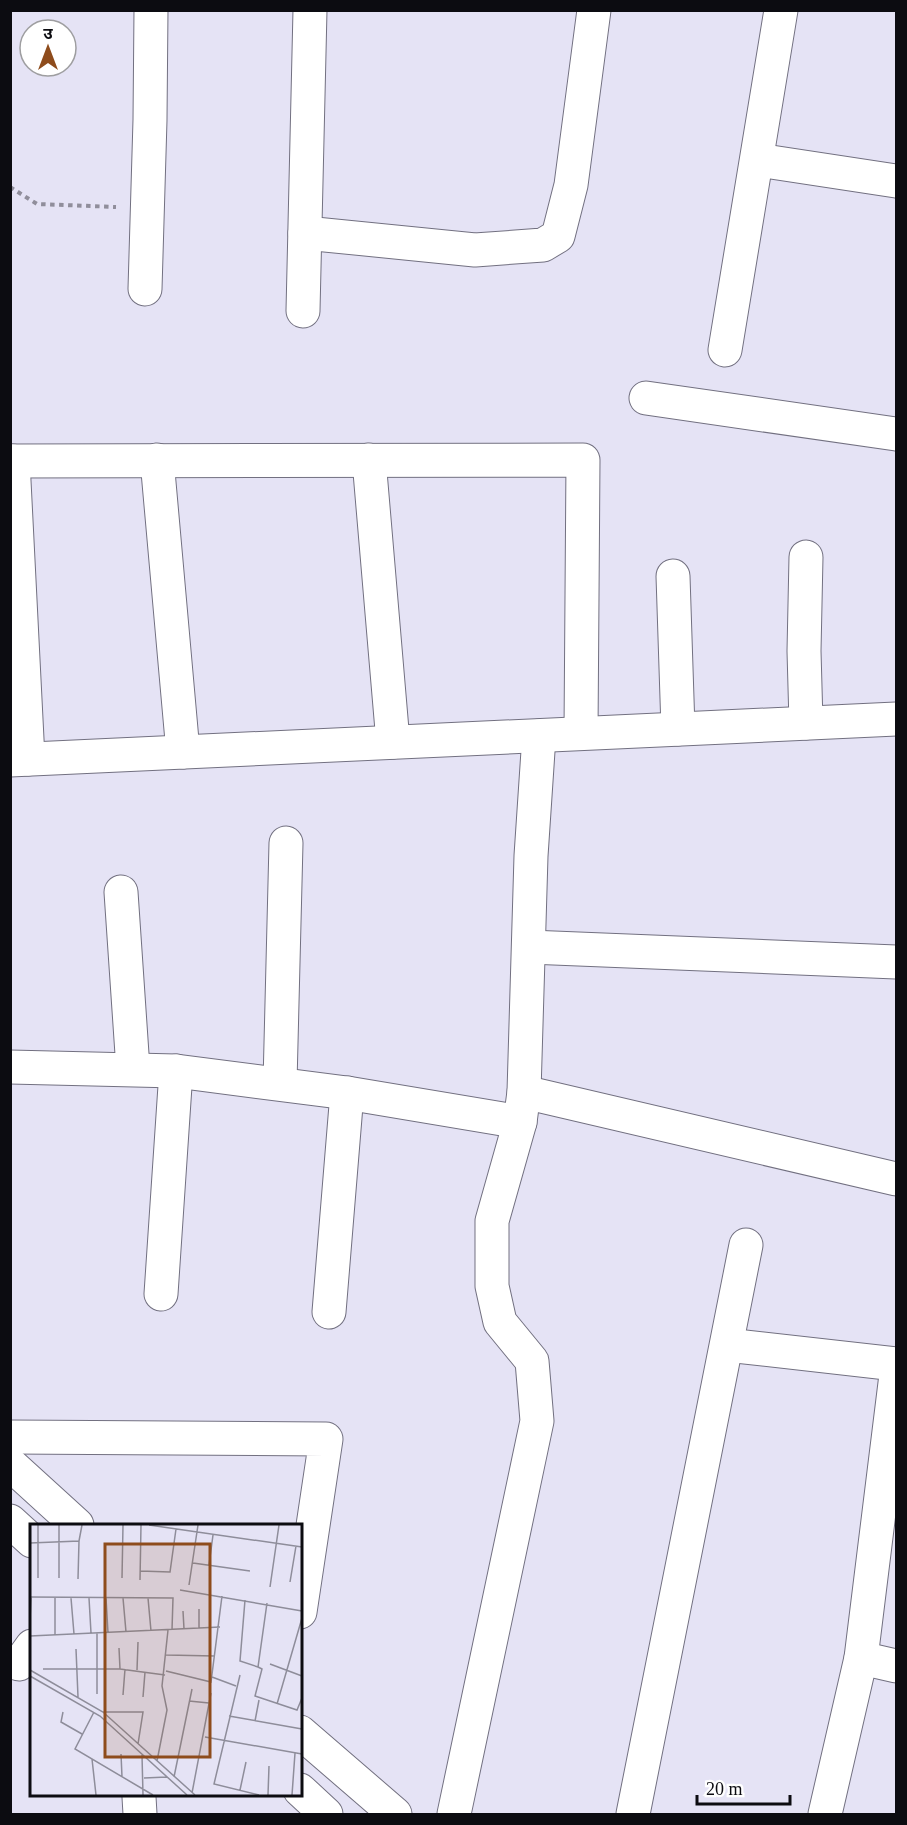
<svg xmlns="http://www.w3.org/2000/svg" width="907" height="1825" font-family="'Times New Roman','Noto Sans Devanagari',serif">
<rect width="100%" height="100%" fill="#e5e3f5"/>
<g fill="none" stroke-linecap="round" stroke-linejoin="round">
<defs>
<g id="minor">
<polyline points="758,160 896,181"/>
<polyline points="305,233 475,250 543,245 558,236 571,185 594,10"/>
<polyline points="145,289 150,120 151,10"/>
<polyline points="303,311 310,10"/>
<polyline points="725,350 781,10"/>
<polyline points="646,398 896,434"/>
<polyline points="157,460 183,752"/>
<polyline points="369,460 393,742"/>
<polyline points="10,461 583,460 581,733"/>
<polyline points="13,461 28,759"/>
<polyline points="806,557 804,651 806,723"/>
<polyline points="673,576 678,729"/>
<polyline points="10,760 896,719"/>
<polyline points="121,892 133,1069"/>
<polyline points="529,947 896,962"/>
<polyline points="10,1067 176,1071 347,1093 520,1122"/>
<polyline points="280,1083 286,843"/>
<polyline points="524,1092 896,1179"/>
<polyline points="161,1294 176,1071"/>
<polyline points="329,1312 347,1093"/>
<polyline points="727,1345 896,1364"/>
<polyline points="10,1437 326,1439 300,1612"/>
<polyline points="10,1464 77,1525"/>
<polyline points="10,1521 32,1541"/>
<polyline points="861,1658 896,1666"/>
<polyline points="19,1664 32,1646"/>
<polyline points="300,1732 395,1814"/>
<polyline points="300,1790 326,1814"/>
<polyline points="139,1797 140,1814"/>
<polyline points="454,1814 537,1421 532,1361 500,1322 492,1286 492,1221 520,1122 524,1092 531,856 539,736"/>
<polyline points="633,1814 746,1245"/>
<polyline points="825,1814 861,1658 896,1375"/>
</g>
</defs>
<use href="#minor" stroke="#727080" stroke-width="35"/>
<polyline stroke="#908e9b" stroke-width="4" stroke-dasharray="4.5 4.5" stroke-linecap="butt" points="10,187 37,204 116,207"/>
<use href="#minor" stroke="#fff" stroke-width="33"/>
</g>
<g transform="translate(30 1524)">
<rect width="272" height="272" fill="#e5e3f5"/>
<path fill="none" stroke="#8e8d9a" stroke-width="1.5" d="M8,1V54M119,1L272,23M0,19L49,17L52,1M163,39L220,47M179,41L183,11M110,47L140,48L146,5M29,54V1M92,54L93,1M48,55L49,17M110,56L111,1M260,58L266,22M159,61L168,1M240,63L249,1M150,66L272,87M0,73L143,74L142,106M25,74V111M41,74L44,110M59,74L61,109M76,74L78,109M93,74L96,108M118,74L121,107M215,76L210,137L228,143M237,79L228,143L232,145L225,172L267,186L272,174M169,85V104M153,87L154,105M0,96L1,73M0,112L190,103M89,124L90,145M46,125L48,173M136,131L185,132M240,140L272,152M13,145H90L135,151M0,146L73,188L165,271M107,146L108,118M136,147L181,158L192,72M210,151L184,260L229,271M0,152L70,192L157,271M182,153L206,162M67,170V109M93,171L95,145M113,173L115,148M159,177L179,179M247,180L272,94M33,188L31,198L52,210M64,188L45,225L123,271M73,188H113L108,220M199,192L272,205M225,197L229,176M175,213L272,230M91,230L92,253M112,231L113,271M62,235L66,271M127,237L137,186L132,162L138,106M144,253L162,165M114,254L137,253M210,266L216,238M162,269L181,169M238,271L239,242M262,271L265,229"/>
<path fill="#8e4c1c" fill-opacity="0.15" stroke="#8e4c1c" stroke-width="3" d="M75,20H180V233H75Z"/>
<rect width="272" height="272" fill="none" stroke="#0c0c11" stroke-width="3"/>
</g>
<rect width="907" height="1825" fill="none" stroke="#0c0c11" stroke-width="24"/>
<g transform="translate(48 48)"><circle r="28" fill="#ffffff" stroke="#9e9ea0" stroke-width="1.5"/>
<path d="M0-4.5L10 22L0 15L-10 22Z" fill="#8e4c1c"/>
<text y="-9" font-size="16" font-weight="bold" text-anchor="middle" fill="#0c0c11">उ</text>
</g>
<path d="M697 1795v9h93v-9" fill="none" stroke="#0c0c11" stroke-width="3"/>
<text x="706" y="1795" font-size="18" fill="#0c0c11" stroke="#ffffff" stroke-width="4.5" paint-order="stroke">20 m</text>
</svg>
